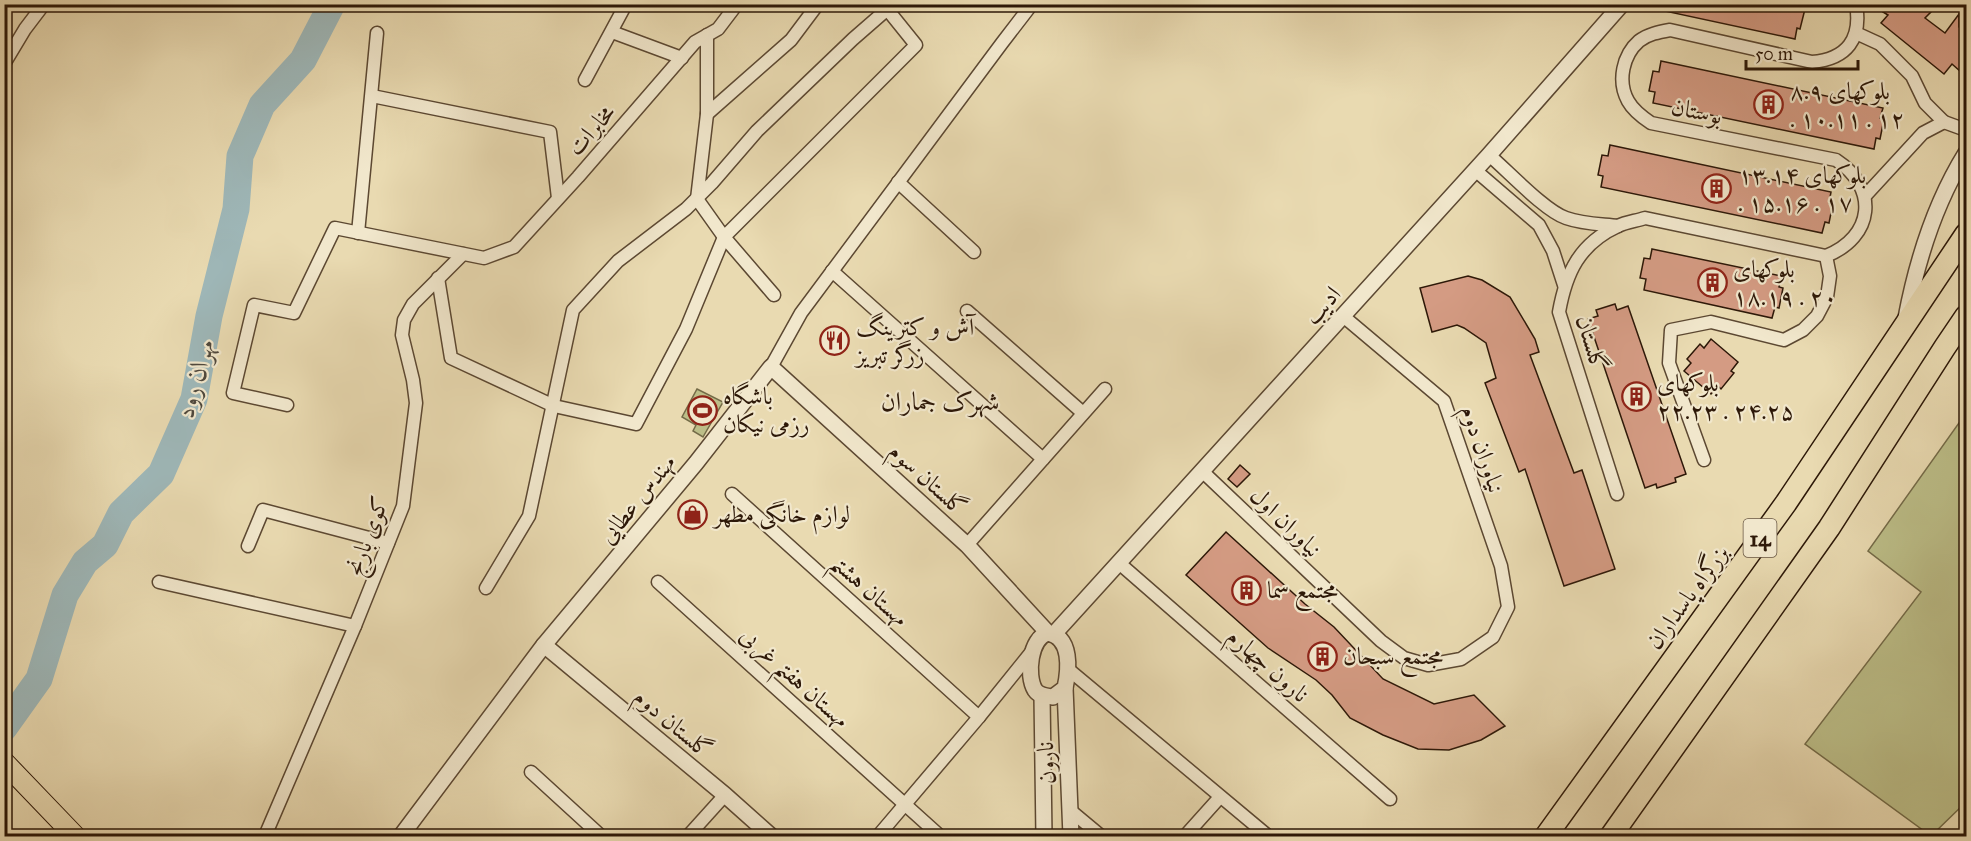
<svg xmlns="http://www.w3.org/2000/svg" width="1971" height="841" font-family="'IM FELL Great Primer',Amiri,serif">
<rect width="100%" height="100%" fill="#e9dab1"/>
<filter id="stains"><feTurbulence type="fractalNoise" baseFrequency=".00333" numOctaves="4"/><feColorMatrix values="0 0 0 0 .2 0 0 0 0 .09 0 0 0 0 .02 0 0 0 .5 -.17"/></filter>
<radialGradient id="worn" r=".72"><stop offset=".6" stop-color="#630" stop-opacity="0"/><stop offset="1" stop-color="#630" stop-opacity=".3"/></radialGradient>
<g fill="#bcbe88" stroke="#746b48" stroke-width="1.5">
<polygon points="697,389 723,402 703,437 693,431 696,425 682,417"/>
<polygon points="1966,413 1966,802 1931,836 1805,744 1921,592 1868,551"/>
</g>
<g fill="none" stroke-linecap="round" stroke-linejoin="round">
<polyline stroke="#9eb7b8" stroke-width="27" points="4,728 39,679 65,595 85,562 105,545 121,513 161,474 194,399 209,316 236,209 240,156 262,105 303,60 332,4"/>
</g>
<g fill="#d49b83" stroke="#2d1808" stroke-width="1.5">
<polygon points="1660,4 1802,4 1801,8 1805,9 1800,29 1797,28 1795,39 1660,10"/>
<polygon points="1890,4 1939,4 1925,18 1945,33 1959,14 1959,27 1966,34 1966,61 1960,71 1952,64 1944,74 1881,23 1888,15 1883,12"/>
<polygon points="1661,61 1883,108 1880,118 1884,119 1880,139 1876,138 1874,149 1653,103 1655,92 1649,91 1653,71 1659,72"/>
<polygon points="1610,145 1831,192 1829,203 1833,203 1829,223 1825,222 1822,233 1601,187 1603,176 1598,175 1602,155 1608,156"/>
<polygon points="1652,249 1781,276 1779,287 1783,288 1779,308 1775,307 1772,318 1644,290 1646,279 1640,278 1644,258 1650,259"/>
<polygon points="1468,276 1482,280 1510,297 1535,339 1539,352 1530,355 1574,473 1582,470 1615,569 1564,586 1525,469 1519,472 1485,383 1496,378 1486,343 1464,328 1457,325 1432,332 1420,288"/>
<polygon points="1615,304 1617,310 1628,306 1686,474 1675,478 1676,482 1657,488 1656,484 1645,488 1588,319 1598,316 1596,310"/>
<polygon points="1711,339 1738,362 1731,371 1734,373 1721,389 1718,386 1711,394 1684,371 1691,363 1687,359 1700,344 1704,348"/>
<polygon points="1240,465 1250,474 1237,487 1228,479"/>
<polygon points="1226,532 1305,604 1334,627 1383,679 1434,704 1474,695 1505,726 1481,740 1449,750 1418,749 1383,735 1350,718 1332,695 1316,680 1268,648 1186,575"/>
</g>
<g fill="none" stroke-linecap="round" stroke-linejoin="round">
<defs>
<g id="minor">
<polyline points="612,32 682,58"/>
<polyline points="1856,33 1880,44 1912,76 1925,103 1944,122 1923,133 1865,196"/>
<polyline points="4,64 25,29 44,4"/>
<polyline points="585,80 626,4"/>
<polyline points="372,96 550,132 558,198"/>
<polyline points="707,114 791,40 818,4"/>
<polyline points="1944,122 1966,130"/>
<path d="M1489,155C1508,171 1545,211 1566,218C1583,224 1601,224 1618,226"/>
<polyline points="1475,170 1539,225 1553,251 1564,285"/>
<polyline points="898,182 974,252"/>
<polyline points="697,199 707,114 707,35"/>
<polyline points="697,199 724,237 774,295"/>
<polyline points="358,233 377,33"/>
<polyline points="832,271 1043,459"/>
<polyline points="438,278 451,358 554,406 636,424 686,329 724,237 916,45 887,9"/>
<polyline points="967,311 1083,413"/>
<polyline points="771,367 801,313 1002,43 1032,4"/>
<polyline points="287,405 233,393 254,305 294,313 335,228 484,258 514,247 578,177 695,42 718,29 737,4"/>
<polyline points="1704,460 1669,363 1671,330 1711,322 1784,340 1803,330 1817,316 1827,297 1830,276 1826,256"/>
<polyline points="1202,471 1381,641 1404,658 1428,665 1461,659 1493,637 1508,607 1501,566 1444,401 1343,316"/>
<polyline points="732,494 979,717"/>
<path d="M1617,494L1559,312C1566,273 1579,244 1618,226C1626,222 1636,221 1645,218L1826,256C1874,237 1879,188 1836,160L1651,123C1642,117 1633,110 1628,101C1617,81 1623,55 1639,41C1648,34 1659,32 1670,30L1812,62C1847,59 1862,39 1856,4"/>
<polyline points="967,545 1105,389"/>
<polyline points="248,546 263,510 388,543"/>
<polyline points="1119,563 1390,799"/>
<polyline points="159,582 355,626"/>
<polyline points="658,582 940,836"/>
<polyline points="486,588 529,516 573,310 618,261 686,209 712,183 757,131 853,39 892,5"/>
<polyline points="1068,669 1268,836"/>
<polyline points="531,772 601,836"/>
<polyline points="1071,811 1101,836"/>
<polyline points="265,836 355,626 403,506 416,403 413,380 402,335 404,320 413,304 463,254"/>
<polyline points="688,836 725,795"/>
<polyline points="878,836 979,717 1033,650"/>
<polyline points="1185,836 1220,797"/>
</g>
<g id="tertiary">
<path d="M1906,318C1917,260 1935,203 1966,153"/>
<path d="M1048,633C1072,637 1069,670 1065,688L1053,697C1046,696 1039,696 1035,690C1026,675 1030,638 1048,633Z"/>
<polyline points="1054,634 1489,155 1622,4"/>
<polyline points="544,645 725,795 771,836"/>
<polyline points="1065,688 1071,836"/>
<polyline points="1042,696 1044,836"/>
<polyline points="401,836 544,645 696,463 771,367 967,545 1048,633"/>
</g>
<polyline id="primary" points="4,762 75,836"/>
<g id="trunk">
<polyline points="1546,836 1786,503 1966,234"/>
<polyline points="1611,836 1829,528 1945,347 1966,316"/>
</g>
</defs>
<use href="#minor" stroke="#5c4832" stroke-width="15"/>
<use href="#tertiary" stroke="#5c4832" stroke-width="18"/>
<use href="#primary" stroke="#2d1808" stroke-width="22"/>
<use href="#trunk" stroke="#2d1808" stroke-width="24"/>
<use href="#minor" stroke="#f1e7cc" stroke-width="12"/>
<use href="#tertiary" stroke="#f1e7cc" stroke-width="15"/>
<use href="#primary" stroke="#e9dab1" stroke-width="20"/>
<use href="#trunk" stroke="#e9dab1" stroke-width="21"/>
</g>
<defs>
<symbol id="building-ring" viewBox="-11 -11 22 22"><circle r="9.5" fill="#f1e7cc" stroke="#8f2418" stroke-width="1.5"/><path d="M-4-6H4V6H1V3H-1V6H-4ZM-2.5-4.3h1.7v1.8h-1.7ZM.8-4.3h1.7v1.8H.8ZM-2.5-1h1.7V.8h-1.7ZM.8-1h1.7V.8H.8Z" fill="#8f2418"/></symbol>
<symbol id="restaurant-ring" viewBox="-11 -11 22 22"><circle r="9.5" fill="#f1e7cc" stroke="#8f2418" stroke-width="1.5"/><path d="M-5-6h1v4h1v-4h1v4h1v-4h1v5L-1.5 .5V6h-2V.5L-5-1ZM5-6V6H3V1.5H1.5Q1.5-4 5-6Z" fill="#8f2418"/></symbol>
<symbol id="stadium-ring" viewBox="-11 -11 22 22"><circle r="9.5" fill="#f1e7cc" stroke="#8f2418" stroke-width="1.5"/><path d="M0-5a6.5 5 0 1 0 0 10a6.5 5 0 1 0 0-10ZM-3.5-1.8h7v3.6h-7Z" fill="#8f2418"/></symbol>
<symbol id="shop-ring" viewBox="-11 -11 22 22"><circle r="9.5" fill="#f1e7cc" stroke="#8f2418" stroke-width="1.5"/><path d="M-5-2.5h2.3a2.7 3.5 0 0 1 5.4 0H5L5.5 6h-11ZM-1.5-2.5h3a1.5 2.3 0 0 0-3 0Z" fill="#8f2418"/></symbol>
</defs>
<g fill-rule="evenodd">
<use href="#building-ring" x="1752" y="88" width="33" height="33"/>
<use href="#building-ring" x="1700" y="172" width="33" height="33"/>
<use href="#building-ring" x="1696" y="266" width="33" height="33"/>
<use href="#restaurant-ring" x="818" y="324" width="33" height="33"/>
<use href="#building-ring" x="1620" y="380" width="33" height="33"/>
<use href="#stadium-ring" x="686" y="394" width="33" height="33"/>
<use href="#shop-ring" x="676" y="498" width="33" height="33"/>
<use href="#building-ring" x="1230" y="574" width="33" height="33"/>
<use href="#building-ring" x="1306" y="640" width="33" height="33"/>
</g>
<g text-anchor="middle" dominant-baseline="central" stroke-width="4.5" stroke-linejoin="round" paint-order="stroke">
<rect fill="#f1e7cc" stroke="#685643" stroke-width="1.5" x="1743.5" y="519" width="33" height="38" rx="4.5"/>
<g font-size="22" font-weight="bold" fill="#2d1808">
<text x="1760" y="538">14</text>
</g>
<g font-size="24" fill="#2d1808" stroke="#f1e7cc" text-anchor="start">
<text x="1790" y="91">بلوکهای ۸.۹<tspan x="1790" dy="28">. ۱۰.۱۱ . ۱۲</tspan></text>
<text x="1738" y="175">بلوکهای ۱۳.۱۴<tspan x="1738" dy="28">. ۱۵.۱۶ . ۱۷</tspan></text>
<text x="1733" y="269">بلوکهای<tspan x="1733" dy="28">۱۸.۱۹ . ۲۰</tspan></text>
<text x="856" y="327">آش و کترینگ<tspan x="856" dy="28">زرگر تبریز</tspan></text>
<text x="1657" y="383">بلوکهای<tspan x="1657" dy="28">۲۲.۲۳ . ۲۴.۲۵</tspan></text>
<text x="723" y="396">باشگاه<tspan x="723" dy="28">رزمی نیکان</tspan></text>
<text x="714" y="514">لوازم خانگی مطهر</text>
<text x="1267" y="590">مجتمع سما</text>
<text x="1343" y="656">مجتمع سبحان</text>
</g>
<g font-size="24" fill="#2d1808" stroke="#f1e7cc">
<text transform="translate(1697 111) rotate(12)">بوستان</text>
<text transform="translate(591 130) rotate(-49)">مخابرات</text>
<text transform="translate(1322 305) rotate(-48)">ادیب</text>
<text transform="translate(1592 343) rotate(73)">گلستان</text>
<text transform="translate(1483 449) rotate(71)">نیاوران دوم</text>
<text transform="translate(928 479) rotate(42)">گلستان سوم</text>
<text transform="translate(637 499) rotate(-51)">مهندس عطایی</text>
<text transform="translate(1286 522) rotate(44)">نیاوران اول</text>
<text transform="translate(367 536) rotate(-70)">کوی بارنج</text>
<text transform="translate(870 590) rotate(42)">مهستان هشتم</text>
<text transform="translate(1687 597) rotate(-54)">بزرگراه پاسداران</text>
<text transform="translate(1268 665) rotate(41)">نارون چهارم</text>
<text transform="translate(795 677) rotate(42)">مهستان هفتم غربی</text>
<text transform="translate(673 723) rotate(40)">گلستان دوم</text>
<text transform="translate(1046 763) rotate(-93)">نارون</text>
</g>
<g font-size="26" font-style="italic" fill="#4f483d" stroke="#f1e7cc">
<text transform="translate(195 378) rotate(-74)">مهران رود</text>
</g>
<g font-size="26" fill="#2d1808" stroke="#f1e7cc">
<text x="940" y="401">شهرک جماران</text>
</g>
</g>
<rect width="1971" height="841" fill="none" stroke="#e9dab1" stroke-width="24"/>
<rect x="6" y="6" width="1959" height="829" fill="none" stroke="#2d1808" stroke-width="3"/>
<rect x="12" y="12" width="1947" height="817" fill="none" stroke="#2d1808" stroke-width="1.5"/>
<path d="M1746 60v9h112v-9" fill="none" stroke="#2d1808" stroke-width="3"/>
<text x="1755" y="60" font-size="18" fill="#2d1808" stroke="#f1e7cc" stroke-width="4.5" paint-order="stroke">50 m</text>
<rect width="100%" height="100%" filter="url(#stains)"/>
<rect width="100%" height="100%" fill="url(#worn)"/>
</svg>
